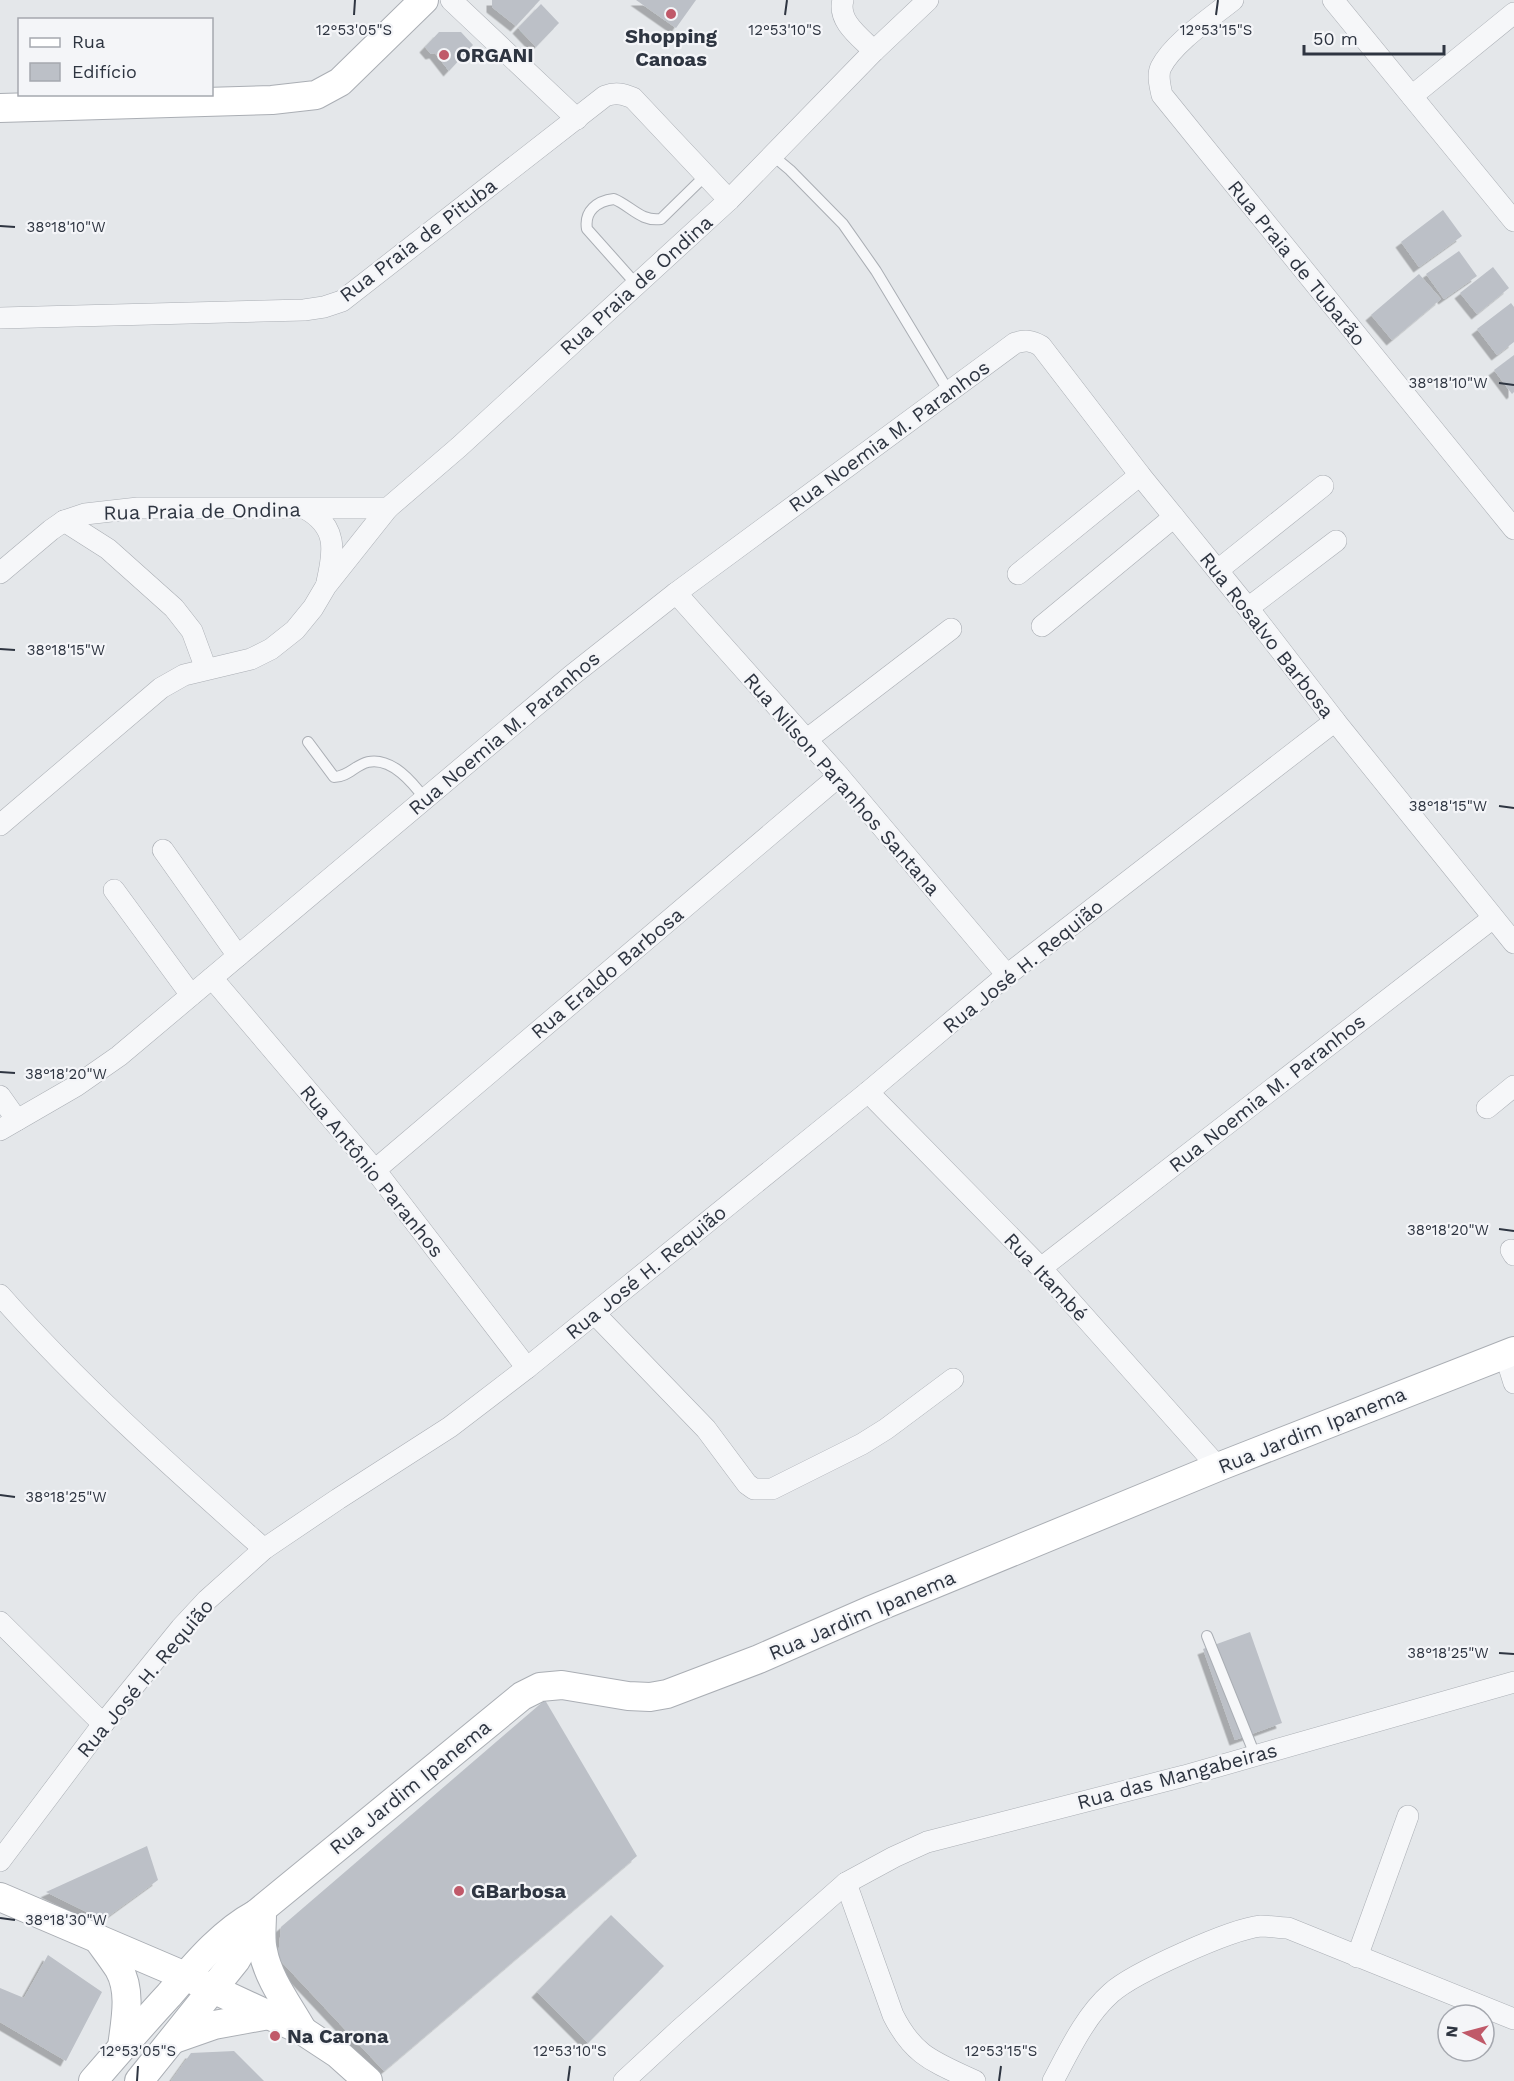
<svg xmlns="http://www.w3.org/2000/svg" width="1514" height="2081" font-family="'Work Sans',sans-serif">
<defs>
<filter id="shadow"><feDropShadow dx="-5.5" dy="5.5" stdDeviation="0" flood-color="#0004"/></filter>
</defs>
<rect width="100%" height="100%" fill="#e4e7ea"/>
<g fill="#bcc0c7" filter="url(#shadow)">
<polygon points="492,0 540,0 516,26 492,7"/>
<polygon points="636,0 696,0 676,28"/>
<polygon points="541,4 559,23 536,47 518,28"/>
<polygon points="439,32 461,32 473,45 449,71 435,53 431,54 425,47"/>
<polygon points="1443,210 1462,236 1419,267 1401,242"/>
<polygon points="1459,251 1477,276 1444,299 1426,274"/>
<polygon points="1493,267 1509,288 1477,314 1460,293"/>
<polygon points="1419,274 1441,299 1392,340 1371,315"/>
<polygon points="1511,303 1514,307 1514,342 1497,355 1477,329"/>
<polygon points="1514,355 1514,392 1512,394 1494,370"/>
<polygon points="1250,1632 1282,1723 1235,1740 1203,1649"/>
<polygon points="545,1700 637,1856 384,2071 278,1958 281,1927"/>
<polygon points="147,1846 158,1880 103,1920 46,1892"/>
<polygon points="611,1915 664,1966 588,2043 537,1992"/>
<polygon points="48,1955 102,1992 66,2061 0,2022 0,1988 24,1998"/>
<polygon points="234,2051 264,2081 171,2081 191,2053"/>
</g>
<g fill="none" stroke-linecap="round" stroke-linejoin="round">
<defs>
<g id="lane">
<polyline points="772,155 790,170 843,224 876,271 949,392"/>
<path d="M636,284L587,229C584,211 597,201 614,199C631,206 641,222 661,219L706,175"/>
<path d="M308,742L334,777C348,777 355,765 368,762C392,757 413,783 425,799"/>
<polyline points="1207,1636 1255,1755"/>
</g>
<g id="street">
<polyline points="451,0 577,119"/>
<path d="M843,0C837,21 860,37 874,51"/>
<path d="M1233,0C1212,17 1173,43 1161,67C1157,75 1160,86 1162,95L1514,529"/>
<polyline points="1333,0 1514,221"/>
<polyline points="1412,96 1514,13"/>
<path d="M0,318L304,310L324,307L342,301L605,96C616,92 623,94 633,98L729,200"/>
<path d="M306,509C338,527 334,551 327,582"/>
<polyline points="64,521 108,549 174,608 192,631 206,669"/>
<polyline points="1218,570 1323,486"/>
<polyline points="0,573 51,530 64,521 85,514 138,508 388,508 459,447 729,200 874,51 928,0"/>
<polyline points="1018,574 1140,475"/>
<polyline points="676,593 839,776 1007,975"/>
<polyline points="1248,608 1336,541"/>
<polyline points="1042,626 1174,517"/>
<polyline points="806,740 951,629"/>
<polyline points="0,825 161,688 184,675 251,659 271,649 295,630 313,608 326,586 388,508"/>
<polyline points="163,850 238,956"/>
<polyline points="114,890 191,995"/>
<polyline points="212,978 375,1170 527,1368"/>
<polyline points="868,1092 1041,1268 1218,1467"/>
<polyline points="0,1096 17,1120"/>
<polyline points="1487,1108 1514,1086"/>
<path d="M0,1130L76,1086L119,1056L571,676L676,593L1015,343C1025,340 1031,340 1041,346L1140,475L1248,608L1335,721L1514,943"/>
<polyline points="375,1170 839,776"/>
<polyline points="1511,1250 1514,1255"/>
<polyline points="1041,1268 1493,918"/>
<path d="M0,1295C81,1387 173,1468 264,1549"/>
<polyline points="595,1314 706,1429 747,1484 754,1489 772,1489 862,1444 886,1429 953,1379"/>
<polyline points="1505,1354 1514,1383"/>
<polyline points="0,1622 103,1724"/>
<polyline points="0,1861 103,1724 181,1628 207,1600 264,1549 338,1499 450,1427 527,1368 868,1092 1007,975 1335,721"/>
<path d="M846,1883L893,2015C914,2057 935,2062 975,2081"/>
<polyline points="1357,1957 1408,1816"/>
<polyline points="624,2081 678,2031 846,1883 894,1857 927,1842 1184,1776 1514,1682"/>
<path d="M1053,2081C1069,2051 1085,2016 1111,1993C1133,1973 1231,1929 1261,1926C1270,1926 1280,1928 1288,1928L1514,2019"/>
</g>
<g id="secondary">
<polyline points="0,108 272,100 316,95 340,82 424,0"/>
<polyline points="0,1897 185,1976 303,2031 338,2054 368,2081"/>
<path d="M262,1914C262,1927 260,1939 263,1951C268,1979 289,2006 303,2031"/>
<path d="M97,1938C104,1948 112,1958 119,1969C132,1992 125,2022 122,2047"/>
<polyline points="174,2039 214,2025 269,2015"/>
<path d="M93,2081C118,2052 143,2023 169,1995C195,1965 221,1933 256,1914L522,1696L540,1687L562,1685L628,1696L650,1697L667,1694L759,1659L871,1610L1218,1467L1514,1351"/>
<polyline points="139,2081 236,1960 247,1941 256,1914"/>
</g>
</defs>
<use href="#lane" stroke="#aaaeb4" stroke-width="12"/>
<use href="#street" stroke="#aaaeb4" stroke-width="22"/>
<use href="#secondary" stroke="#aaaeb4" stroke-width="30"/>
<use href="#lane" stroke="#f6f7f9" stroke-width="10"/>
<use href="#street" stroke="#f6f7f9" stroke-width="21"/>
<use href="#secondary" stroke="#fff" stroke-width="28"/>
</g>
<path fill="none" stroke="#2e3541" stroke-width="2" d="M354,15L355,0M785,15L787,0M1216,15L1218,0M0,226L15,227M1499,383L1514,385M0,649L15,650M1499,806L1514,808M0,1072L15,1073M1499,1229L1514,1231M0,1495L15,1497M1499,1653L1514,1654M0,1918L15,1920M137,2081L138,2066M568,2081L570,2066M999,2081L1001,2066"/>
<g fill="#c05969" stroke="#f4f5f8" stroke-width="2">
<circle cx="671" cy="14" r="6"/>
<circle cx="444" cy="55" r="6"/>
<circle cx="459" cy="1891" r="6"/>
<circle cx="275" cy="2036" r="6"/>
</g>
<g text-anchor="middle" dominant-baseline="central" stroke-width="4.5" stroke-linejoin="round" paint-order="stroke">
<g font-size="20" font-weight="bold" fill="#2e3541" stroke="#f4f5f8" text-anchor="start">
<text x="671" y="36" text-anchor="middle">Shopping<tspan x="671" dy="23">Canoas</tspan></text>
<text x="456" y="55">ORGANI</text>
<text x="471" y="1891">GBarbosa</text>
<text x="287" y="2036">Na Carona</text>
</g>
<g font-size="20" fill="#2e3541" stroke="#f4f5f8">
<text transform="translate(418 240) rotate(-37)">Rua Praia de Pituba</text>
<text transform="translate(1297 263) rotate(51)">Rua Praia de Tubarão</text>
<text transform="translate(636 285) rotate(-42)">Rua Praia de Ondina</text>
<text transform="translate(889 436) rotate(-36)">Rua Noemia M. Paranhos</text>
<text transform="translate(202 511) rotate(-1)">Rua Praia de Ondina</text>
<text transform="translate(1267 635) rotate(52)">Rua Rosalvo Barbosa</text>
<text transform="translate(504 733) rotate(-40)">Rua Noemia M. Paranhos</text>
<text transform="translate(842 784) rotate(49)">Rua Nilson Paranhos Santana</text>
<text transform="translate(1023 966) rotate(-39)">Rua José H. Requião</text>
<text transform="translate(607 973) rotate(-40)">Rua Eraldo Barbosa</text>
<text transform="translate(1267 1093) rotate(-38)">Rua Noemia M. Paranhos</text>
<text transform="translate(372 1171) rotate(51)">Rua Antônio Paranhos</text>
<text transform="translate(646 1272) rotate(-39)">Rua José H. Requião</text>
<text transform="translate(1046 1277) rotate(47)">Rua Itambé</text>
<text transform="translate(1312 1430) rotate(-22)">Rua Jardim Ipanema</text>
<text transform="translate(862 1615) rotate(-23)">Rua Jardim Ipanema</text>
<text transform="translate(145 1678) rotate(-50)">Rua José H. Requião</text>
<text transform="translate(1177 1776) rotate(-15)">Rua das Mangabeiras</text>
<text transform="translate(410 1787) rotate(-39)">Rua Jardim Ipanema</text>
</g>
</g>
<g font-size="15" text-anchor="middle" fill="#2e3541" stroke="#f4f5f8" stroke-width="4.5" stroke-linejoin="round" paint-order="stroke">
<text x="354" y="35">12°53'05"S</text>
<text x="785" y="35">12°53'10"S</text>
<text x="1216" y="35">12°53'15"S</text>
<text x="66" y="232">38°18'10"W</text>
<text x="1448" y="388">38°18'10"W</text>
<text x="66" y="655">38°18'15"W</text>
<text x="1448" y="811">38°18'15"W</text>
<text x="66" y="1079">38°18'20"W</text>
<text x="1448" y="1235">38°18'20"W</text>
<text x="66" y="1502">38°18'25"W</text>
<text x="1448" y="1658">38°18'25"W</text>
<text x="66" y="1925">38°18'30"W</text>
<text x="138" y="2056">12°53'05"S</text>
<text x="570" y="2056">12°53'10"S</text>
<text x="1001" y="2056">12°53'15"S</text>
</g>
<rect x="18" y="18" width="195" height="78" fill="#f4f5f8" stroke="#a5a8af" stroke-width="1.5"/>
<rect x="30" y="38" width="30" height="9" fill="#ffffff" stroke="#a5a8af" stroke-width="1.5"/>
<text x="72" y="48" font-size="18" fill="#2e3541">Rua</text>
<rect x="30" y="63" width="30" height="18" fill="#bcc0c7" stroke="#a5a8af" stroke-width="1.5"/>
<text x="72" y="78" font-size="18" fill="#2e3541">Edifício</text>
<g transform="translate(1466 2033) rotate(276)"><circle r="28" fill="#f4f5f8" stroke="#a5a8af" stroke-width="1.5"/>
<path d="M0-4.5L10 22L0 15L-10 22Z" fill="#c05969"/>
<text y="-9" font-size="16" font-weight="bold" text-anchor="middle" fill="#2e3541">N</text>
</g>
<path d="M1304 45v9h140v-9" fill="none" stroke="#2e3541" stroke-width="3"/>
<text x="1313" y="45" font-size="18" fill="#2e3541" stroke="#f4f5f8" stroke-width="4.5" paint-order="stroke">50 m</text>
</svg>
